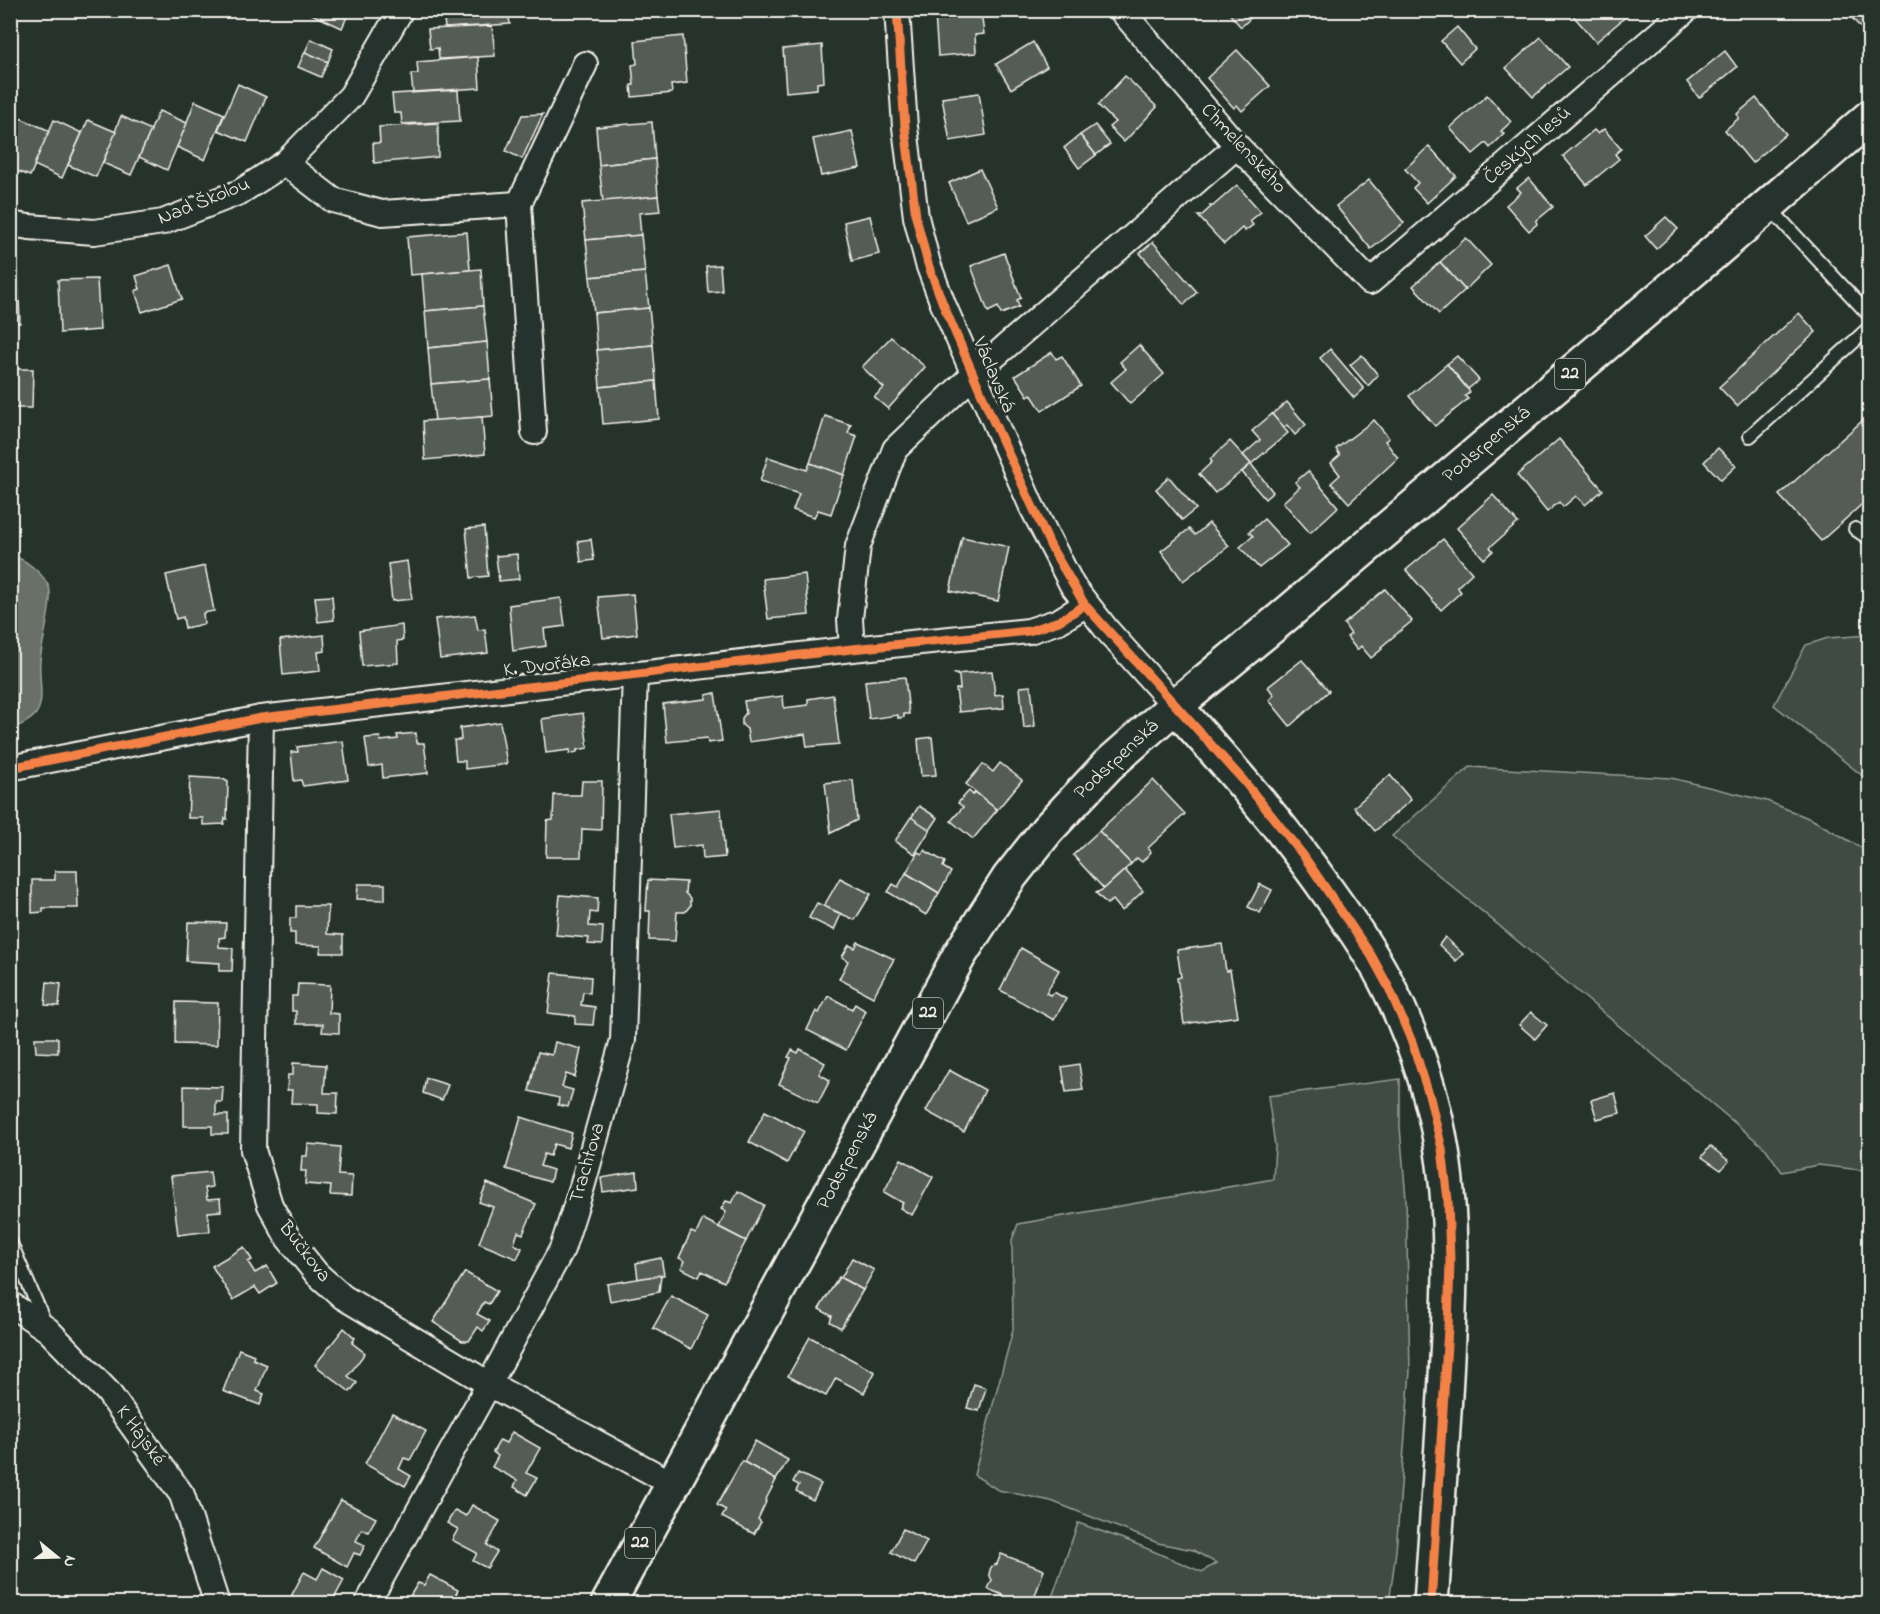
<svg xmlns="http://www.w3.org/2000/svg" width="1880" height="1614" font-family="'Indie Flower',sans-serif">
<rect width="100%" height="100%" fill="#26332d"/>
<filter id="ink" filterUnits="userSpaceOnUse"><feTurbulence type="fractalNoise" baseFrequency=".0167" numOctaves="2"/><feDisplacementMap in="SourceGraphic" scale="12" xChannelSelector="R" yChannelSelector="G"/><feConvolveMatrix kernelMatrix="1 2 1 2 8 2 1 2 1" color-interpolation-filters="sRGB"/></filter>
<g filter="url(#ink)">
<g fill="#414b45" stroke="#9a9e96" stroke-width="1.5">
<polygon points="1869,635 1870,635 1869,781 1774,705 1806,645 1828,638"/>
<polygon points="1470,767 1671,778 1767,801 1813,820 1869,852 1869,1171 1818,1165 1782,1172 1766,1149 1392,836"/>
<polygon points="1400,1079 1400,1127 1406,1199 1410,1371 1396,1551 1389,1603 1050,1603 1078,1523 1129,1541 1202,1572 1216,1563 1193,1550 1158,1543 1051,1501 998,1490 974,1475 1013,1330 1012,1240 1018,1224 1273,1179 1275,1146 1268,1096"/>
</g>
<path fill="#676f68" stroke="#9fa39b" stroke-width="1.5" d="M11,555C25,559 43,573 49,587C54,600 41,645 40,661C38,677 46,702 35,715C29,722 19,726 11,729Z"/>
<g fill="#525c55" stroke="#f4f1e8" stroke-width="1.5">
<polygon points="303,10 350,10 342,28"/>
<polygon points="443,10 508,10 510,24 445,28"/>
<polygon points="1226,10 1259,10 1241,27"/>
<polygon points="1572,10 1626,10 1629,14 1596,42 1570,12"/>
<polygon points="1845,10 1870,10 1870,32 1867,35"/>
<polygon points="981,12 984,34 975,35 976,53 938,56 935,15"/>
<polygon points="492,26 495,56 439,59 438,48 430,49 428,29"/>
<polygon points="1457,27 1475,49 1460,63 1441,41"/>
<polygon points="683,36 687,83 671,85 672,93 632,97 631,85 634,85 632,65 637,64 635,41"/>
<polygon points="1541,37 1568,67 1533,97 1506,68"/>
<polygon points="311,39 333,49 328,62 305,52"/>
<polygon points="1033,42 1047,67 1011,89 996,64"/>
<polygon points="822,45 824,82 817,83 817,89 786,92 783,49"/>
<polygon points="1237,50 1270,86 1242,111 1237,105 1234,108 1207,78"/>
<polygon points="1725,51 1737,67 1699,98 1687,82"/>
<polygon points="305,52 328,62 321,77 298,67"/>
<polygon points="478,57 480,88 413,92 411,74 418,74 417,62"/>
<polygon points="1125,76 1157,107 1124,142 1109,127 1115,122 1098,105"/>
<polygon points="238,84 266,97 247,142 218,130"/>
<polygon points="458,90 460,121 402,124 401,113 394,113 392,94"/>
<polygon points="979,93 986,135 950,141 942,98"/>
<polygon points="1487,95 1511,122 1501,131 1504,134 1490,148 1486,143 1473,154 1450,128"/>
<polygon points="1756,98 1786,134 1752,163 1725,130 1739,118 1737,114"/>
<polygon points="195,101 224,114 205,160 177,147"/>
<polygon points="159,111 187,123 167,170 139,157"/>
<polygon points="543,114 522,159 506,151 522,115"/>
<polygon points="121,116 151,130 131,175 103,163"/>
<polygon points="20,118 50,131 30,176 10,168 10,140"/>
<polygon points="54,120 82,133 62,178 34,165"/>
<polygon points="88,120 116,132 96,177 68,165"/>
<polygon points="652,122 655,159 599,165 596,127"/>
<polygon points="438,123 438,157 374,163 373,143 380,143 379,127"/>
<polygon points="1095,125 1110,144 1096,155 1080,135"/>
<polygon points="1604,129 1621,149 1615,154 1619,159 1587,185 1563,156 1594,130 1598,134"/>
<polygon points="852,131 860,168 821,176 813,139"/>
<polygon points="1080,135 1096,155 1079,168 1064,148"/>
<polygon points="1429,146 1456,176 1427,203 1413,188 1418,183 1405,169"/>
<polygon points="655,159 658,196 603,202 599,165"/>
<polygon points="980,169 998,207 966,221 949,183"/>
<polygon points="1529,178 1553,207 1536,221 1537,224 1529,231 1506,205 1521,192 1517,188"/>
<polygon points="1369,180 1404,223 1371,249 1336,206"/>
<polygon points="1237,185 1261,212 1250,221 1253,225 1245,231 1242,228 1224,244 1198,216 1201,216 1211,207 1210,206 1213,206"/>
<polygon points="658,196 660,211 639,213 641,235 586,240 582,203"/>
<polygon points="870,216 879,254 852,261 844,222"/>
<polygon points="1666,217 1678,229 1656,249 1645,236"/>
<polygon points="467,232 470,270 410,275 407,237"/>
<polygon points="641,235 645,272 590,277 586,240"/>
<polygon points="1466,238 1491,265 1465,290 1440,262"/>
<polygon points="1153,242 1197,292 1184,305 1140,253"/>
<polygon points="1004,253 1021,298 1017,300 1019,307 1001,314 998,307 988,312 971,266"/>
<polygon points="1440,262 1465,290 1439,314 1413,286"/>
<polygon points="171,265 182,299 142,312 135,291 140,289 136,276"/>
<polygon points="720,265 722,291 708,292 706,266"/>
<polygon points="481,269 483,306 425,311 422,274"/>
<polygon points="10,272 18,272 20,323 10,323"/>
<polygon points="645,272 649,308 594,313 590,277"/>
<polygon points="97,279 100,330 60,333 58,280"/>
<polygon points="483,306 487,342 428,348 425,311"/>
<polygon points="649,308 653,345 597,350 594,313"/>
<polygon points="1799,313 1816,332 1737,406 1719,387"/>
<polygon points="891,337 925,367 888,409 874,397 884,388 862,367"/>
<polygon points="487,342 490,379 431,384 428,348"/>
<polygon points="653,345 656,381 600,387 597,350"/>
<polygon points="1139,345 1164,374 1130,404 1111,382 1126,369 1120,362"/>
<polygon points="1330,349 1364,389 1354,398 1320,358"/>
<polygon points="1052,352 1056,359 1062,356 1081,386 1042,411 1031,394 1028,396 1015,376"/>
<polygon points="1362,355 1378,375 1368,386 1350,365"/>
<polygon points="1457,356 1479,380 1468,389 1447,364"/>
<polygon points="1447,364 1470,392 1465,396 1468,399 1435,426 1409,396"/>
<polygon points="13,369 33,369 32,408 13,408"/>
<polygon points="490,379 493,416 435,421 431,384"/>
<polygon points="656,381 659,419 603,424 600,387"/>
<polygon points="1287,402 1306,425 1295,435 1287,425 1283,428 1272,414"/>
<polygon points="1272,414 1288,433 1251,464 1243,455 1260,440 1252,431"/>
<polygon points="1870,414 1870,497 1821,541 1779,495"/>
<polygon points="825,416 851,425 848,433 857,436 844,475 810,463"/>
<polygon points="482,417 485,454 425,460 423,421"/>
<polygon points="1374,420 1389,438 1385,441 1398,458 1349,503 1331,483 1340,475 1331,463 1340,455 1336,449"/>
<polygon points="1559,439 1603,490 1585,505 1576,496 1563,507 1559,502 1547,512 1517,475"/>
<polygon points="1230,441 1251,464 1215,493 1199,474 1212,462 1210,459"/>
<polygon points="1718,448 1736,466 1721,480 1704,462"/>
<polygon points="768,457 807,470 810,463 844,475 831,514 818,510 814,517 793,510 799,494 760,481"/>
<polygon points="1251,464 1273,492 1265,499 1242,472"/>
<polygon points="1308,471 1338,507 1310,533 1283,502 1300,487 1295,482"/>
<polygon points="1169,477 1196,509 1182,520 1156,489"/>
<polygon points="1493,495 1518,523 1490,547 1493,551 1484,559 1457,528"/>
<polygon points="1264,519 1288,545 1259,568 1240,547 1253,536 1249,532"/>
<polygon points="1209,523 1229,546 1183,581 1161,551 1189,529 1195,535"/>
<polygon points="484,527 488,576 471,578 466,529"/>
<polygon points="962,537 1009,547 998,601 950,591"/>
<polygon points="591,539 594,560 581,562 578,541"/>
<polygon points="1443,539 1472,573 1457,587 1461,592 1441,610 1406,570"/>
<polygon points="517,554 519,579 499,581 496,556"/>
<polygon points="407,561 412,599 392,601 388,564"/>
<polygon points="205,566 214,611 203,613 204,624 185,628 183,617 176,619 166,575"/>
<polygon points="805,574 809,615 768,619 763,579"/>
<polygon points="1385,589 1412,621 1381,647 1382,649 1371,658 1361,646 1357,650 1347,637 1351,634 1344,624"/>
<polygon points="633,594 637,634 603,638 598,597"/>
<polygon points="332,596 334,620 318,622 315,597"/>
<polygon points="561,598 565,626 544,629 546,646 513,651 509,605"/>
<polygon points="475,615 478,630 485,629 488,653 440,659 435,619"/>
<polygon points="402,625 403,640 397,641 398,663 362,666 359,631"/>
<polygon points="324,635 325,651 318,652 320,671 283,675 280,640"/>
<polygon points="1302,660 1329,691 1290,726 1269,700 1274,695 1268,687"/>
<polygon points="992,671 995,695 1003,694 1004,708 959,712 956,689 960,689 959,676 955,674"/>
<polygon points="905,677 909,714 904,714 904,717 898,718 898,715 869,719 865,681"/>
<polygon points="1031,686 1035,726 1024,728 1020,687"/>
<polygon points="715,693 722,741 708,743 707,738 667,742 663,704 706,699 706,695"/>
<polygon points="833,695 839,744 807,747 805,734 749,742 747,729 742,725 742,718 746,713 744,701 783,696 784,708 808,705 808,699"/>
<polygon points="583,713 588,748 577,750 577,752 569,754 570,750 546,753 542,719"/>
<polygon points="500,722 507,764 465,769 465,761 456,761 454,740 461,740 460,728"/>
<polygon points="416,733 417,743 424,743 428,773 383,778 382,765 369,767 365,738 380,737 381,741 398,739 397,735"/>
<polygon points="932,737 936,775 921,776 918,739"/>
<polygon points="343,741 348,780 303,786 301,780 294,781 291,752 298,752 297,747"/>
<polygon points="1000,763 1022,780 997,810 966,784 983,764 993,772"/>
<polygon points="1390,775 1411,800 1375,831 1354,807"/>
<polygon points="190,777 223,779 228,782 227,819 225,818 224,824 203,825 203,818 188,818"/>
<polygon points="853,780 857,820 831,833 825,783"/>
<polygon points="1153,780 1185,814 1148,848 1151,852 1142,862 1137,858 1131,864 1099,831"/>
<polygon points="582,781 602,781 601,830 582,829 581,857 546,857 547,821 553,820 554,795 581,795"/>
<polygon points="969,791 973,795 975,792 997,810 973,839 951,821 963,807 958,803"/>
<polygon points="919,806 938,818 930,830 911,818"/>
<polygon points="721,809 725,857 703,859 702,845 673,848 669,814"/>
<polygon points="911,817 930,830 915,854 895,841"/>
<polygon points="1099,831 1131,864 1104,889 1073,855"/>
<polygon points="924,850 945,862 943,867 951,872 939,893 906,873 918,852 922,854"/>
<polygon points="1125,870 1143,891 1122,911 1113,900 1107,904 1096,893 1104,889"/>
<polygon points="55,871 77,871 78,908 43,908 43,912 32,913 32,880 55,880"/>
<polygon points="906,873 939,893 926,915 888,892 893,884 898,887"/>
<polygon points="840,878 871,894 855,920 824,906"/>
<polygon points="648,880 686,882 685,893 690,898 690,906 685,912 677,912 675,941 649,940 650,911 646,911"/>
<polygon points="358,884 385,884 385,900 357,899"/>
<polygon points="1260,884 1272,890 1260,913 1248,907"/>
<polygon points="560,895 598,898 597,913 590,912 589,926 603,927 602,945 588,944 589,938 556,935"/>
<polygon points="817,903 841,914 834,930 809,918"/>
<polygon points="296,906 328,906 327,934 343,935 343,953 320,953 321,946 295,945 295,933 290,933 290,918 296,918"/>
<polygon points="188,922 226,923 225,937 219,938 219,947 233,948 232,971 219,971 220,963 186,961"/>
<polygon points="1445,937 1463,954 1456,961 1439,945"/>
<polygon points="858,942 894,959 873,997 839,979 848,961 842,957 849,945 855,948"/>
<polygon points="1222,944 1226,971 1230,970 1238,1016 1184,1024 1177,978 1181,977 1177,950"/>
<polygon points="1021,948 1059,970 1046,993 1050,995 1054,992 1066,999 1054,1020 1000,990"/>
<polygon points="553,973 591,977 590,993 583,992 581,1005 595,1007 593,1025 575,1024 575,1016 548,1013"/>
<polygon points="47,982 61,984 59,1006 45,1005"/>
<polygon points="298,984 330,985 329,1013 339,1014 339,1033 322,1032 323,1024 296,1024 296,1011 292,1011 292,996 297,996"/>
<polygon points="828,996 852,1009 855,1004 866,1011 846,1050 807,1030 816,1011 819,1013"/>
<polygon points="176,1002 218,1003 217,1045 175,1044"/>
<polygon points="1531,1012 1547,1025 1535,1039 1519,1025"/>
<polygon points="35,1038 58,1038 58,1053 36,1052"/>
<polygon points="555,1042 581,1049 575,1077 566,1074 562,1087 573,1090 568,1107 558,1105 559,1098 529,1091 538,1052 552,1055"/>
<polygon points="800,1049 825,1063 819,1074 830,1080 818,1103 779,1084 791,1058 788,1057 792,1050 798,1053"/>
<polygon points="293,1063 326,1065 324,1093 338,1093 337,1114 318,1113 318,1104 291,1103 292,1090 287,1090 288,1075 293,1075"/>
<polygon points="1079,1064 1083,1090 1066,1092 1062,1067"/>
<polygon points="949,1070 985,1090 964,1132 926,1111"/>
<polygon points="426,1078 448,1085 442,1100 423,1093"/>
<polygon points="184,1086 223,1087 222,1102 216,1102 216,1115 228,1115 228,1134 212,1134 212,1126 184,1126"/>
<polygon points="1615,1093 1620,1113 1597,1119 1591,1100"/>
<polygon points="765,1111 804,1131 787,1163 749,1142"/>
<polygon points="521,1117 572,1133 568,1148 554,1144 550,1156 544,1154 540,1166 553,1170 550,1182 506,1169"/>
<polygon points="308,1144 340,1147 338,1175 352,1176 351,1196 330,1195 331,1186 305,1184 306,1171 301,1171 302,1156 307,1156"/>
<polygon points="1710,1146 1729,1161 1721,1170 1702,1157"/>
<polygon points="901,1159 933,1177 912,1215 900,1208 903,1203 884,1192"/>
<polygon points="210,1172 212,1187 205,1188 207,1200 220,1199 221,1211 208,1212 210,1231 178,1235 171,1176"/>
<polygon points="637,1172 638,1187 603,1192 601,1178"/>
<polygon points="487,1183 536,1204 523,1234 518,1232 514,1244 522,1248 517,1259 479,1243 493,1207 479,1202"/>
<polygon points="738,1191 764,1205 746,1241 719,1227 726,1212 721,1209 726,1201 732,1203"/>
<polygon points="703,1219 746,1241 724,1282 702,1271 699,1277 681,1268 685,1261 679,1258 691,1232 696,1234"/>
<polygon points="244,1247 252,1260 248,1262 255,1273 267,1266 277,1283 260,1294 255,1287 233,1300 212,1266"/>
<polygon points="661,1258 664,1275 638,1279 636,1263"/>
<polygon points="852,1258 874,1270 863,1290 841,1278"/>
<polygon points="465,1272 497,1291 489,1304 484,1302 477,1314 490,1321 483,1331 478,1327 469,1341 462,1341 433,1322"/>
<polygon points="661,1275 659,1292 610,1301 607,1284"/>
<polygon points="839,1277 863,1290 841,1328 830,1322 832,1316 819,1309"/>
<polygon points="671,1296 708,1315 691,1349 653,1328"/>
<polygon points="344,1328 355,1338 352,1343 365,1353 348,1376 357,1383 350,1392 315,1365"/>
<polygon points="810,1337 875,1372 864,1393 836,1378 826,1396 788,1376"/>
<polygon points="239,1349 254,1355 253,1359 267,1365 257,1391 264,1394 260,1405 223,1391"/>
<polygon points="974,1384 986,1388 979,1411 967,1408"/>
<polygon points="392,1413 426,1431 410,1460 404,1458 399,1469 411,1476 405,1486 365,1464"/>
<polygon points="512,1432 540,1448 526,1473 537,1478 527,1495 514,1487 517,1480 492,1467 498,1456 493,1452 500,1440 506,1443"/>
<polygon points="755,1441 788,1460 776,1480 744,1462"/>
<polygon points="742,1461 776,1480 765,1501 766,1502 758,1519 761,1522 754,1534 722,1517 726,1510 717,1505"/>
<polygon points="798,1473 821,1484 813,1500 796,1491 799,1485 793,1482"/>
<polygon points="341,1500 376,1518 368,1532 362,1529 356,1541 365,1545 360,1555 354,1553 347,1567 314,1548"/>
<polygon points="472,1505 500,1521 487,1545 497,1552 487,1568 473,1561 477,1553 452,1540 458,1529 447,1523 455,1510 466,1516"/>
<polygon points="903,1529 927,1541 914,1564 891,1552"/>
<polygon points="1001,1554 1044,1570 1032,1604 1000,1604 1003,1595 988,1589 992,1580 989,1574 991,1567 997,1564"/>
<polygon points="323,1568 344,1580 331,1604 325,1601 324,1604 287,1604 304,1572 317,1579"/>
<polygon points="430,1575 458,1590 451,1604 414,1604 417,1599 410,1596 418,1583 424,1585"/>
</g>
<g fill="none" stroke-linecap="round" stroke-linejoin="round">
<defs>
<g id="lane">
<polyline points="1768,206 1870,316"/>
<polyline points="1750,436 1870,327"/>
<polyline points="1855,529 1870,539"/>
<polyline points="10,1241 45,1323"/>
</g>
<g id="street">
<polyline points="897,10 905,127 916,217 928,264 943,304 1031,505 1072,585 1107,630 1175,706"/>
<polyline points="1121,10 1237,146 1370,282 1686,10"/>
<polyline points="285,163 333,200 382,213 519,204"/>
<polyline points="10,224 29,227 94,232 163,222 240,192 285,163 351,96 401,10"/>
<polyline points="534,432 519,204 585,64"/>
<polyline points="852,649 850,619 858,546 895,449 973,375 1237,146"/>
<polyline points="261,718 253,1150 270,1205 288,1238 317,1274 343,1297 489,1384 673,1484"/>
<polyline points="10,768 261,718 852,649 1029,631 1059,621 1085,605"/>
<polyline points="10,1304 48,1330 108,1392 182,1495 217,1604"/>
<polyline points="367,1604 489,1384 562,1249 582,1187 623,1040 635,674"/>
</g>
<path id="secondary" d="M1175,706C1230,767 1284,828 1331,896C1352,925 1373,955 1389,988C1414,1039 1433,1095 1442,1151C1454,1226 1450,1302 1446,1377C1442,1453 1436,1528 1431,1604"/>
<polyline id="primary" points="608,1604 959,956 1009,878 1047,830 1108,765 1175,706 1282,618 1712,254 1870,117"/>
</defs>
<use href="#lane" stroke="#f4f1e8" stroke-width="16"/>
<use href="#street" stroke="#f4f1e8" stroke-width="28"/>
<use href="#secondary" stroke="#f4f1e8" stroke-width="38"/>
<use href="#primary" stroke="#f4f1e8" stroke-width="38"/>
<use href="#lane" stroke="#26332d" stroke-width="12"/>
<use href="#street" stroke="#26332d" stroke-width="24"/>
<use href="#secondary" stroke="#26332d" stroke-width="33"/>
<use href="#primary" stroke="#26332d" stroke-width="33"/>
<defs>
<g id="cycleway">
<polyline points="897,10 905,127 916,217 928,264 943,304 992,418 1051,547 1085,605 1243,780 1303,855 1371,955 1389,988 1412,1042 1430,1098 1442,1149 1448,1200 1450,1261 1448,1328 1431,1604"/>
<polyline points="10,768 261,718 852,649 1029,631 1059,621 1085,605"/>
</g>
</defs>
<use href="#cycleway" stroke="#26332d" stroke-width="13"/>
<use href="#cycleway" stroke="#f48246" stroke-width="9"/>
</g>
</g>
<g text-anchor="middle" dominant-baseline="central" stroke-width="6" stroke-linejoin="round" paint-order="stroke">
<g fill="#26332d" stroke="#b6b8b0" stroke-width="1.5">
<rect x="1555" y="359" width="30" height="30" rx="4.5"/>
<rect x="913" y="998" width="30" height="30" rx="4.5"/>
<rect x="625" y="1528" width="30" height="30" rx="4.5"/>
</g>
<g font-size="18" font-weight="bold" fill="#f4f1e8">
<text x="1570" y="374">22</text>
<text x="928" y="1013">22</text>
<text x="640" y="1543">22</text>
</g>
<g font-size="20" fill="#f4f1e8" stroke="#26332d">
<text transform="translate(1528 146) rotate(-41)">Českých lesů</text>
<text transform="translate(1243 149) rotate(47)">Chmelenského</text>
<text transform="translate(204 202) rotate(-22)">Nad Školou</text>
<text transform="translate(993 375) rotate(67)">Václavská</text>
<text transform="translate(1487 445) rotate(-40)">Podsrpenská</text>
<text transform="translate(547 666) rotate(-7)">K. Dvořáka</text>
<text transform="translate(1117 760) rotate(-43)">Podsrpenská</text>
<text transform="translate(848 1161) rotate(-62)">Podsrpenská</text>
<text transform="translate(588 1163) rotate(-74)">Trachtova</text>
<text transform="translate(304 1252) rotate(52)">Bučkova</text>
<text transform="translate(140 1436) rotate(54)">K Hajské</text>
</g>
</g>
<rect width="1880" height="1614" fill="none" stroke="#26332d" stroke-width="36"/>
<rect x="18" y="18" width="1844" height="1578" fill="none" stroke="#f4f1e8" stroke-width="2" filter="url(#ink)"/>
<g transform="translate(57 1557) rotate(109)" stroke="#26332d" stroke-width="4.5" paint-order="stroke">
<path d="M0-4.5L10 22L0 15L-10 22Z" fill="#f4f1e8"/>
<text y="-9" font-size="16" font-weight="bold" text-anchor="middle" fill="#f4f1e8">N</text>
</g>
</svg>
